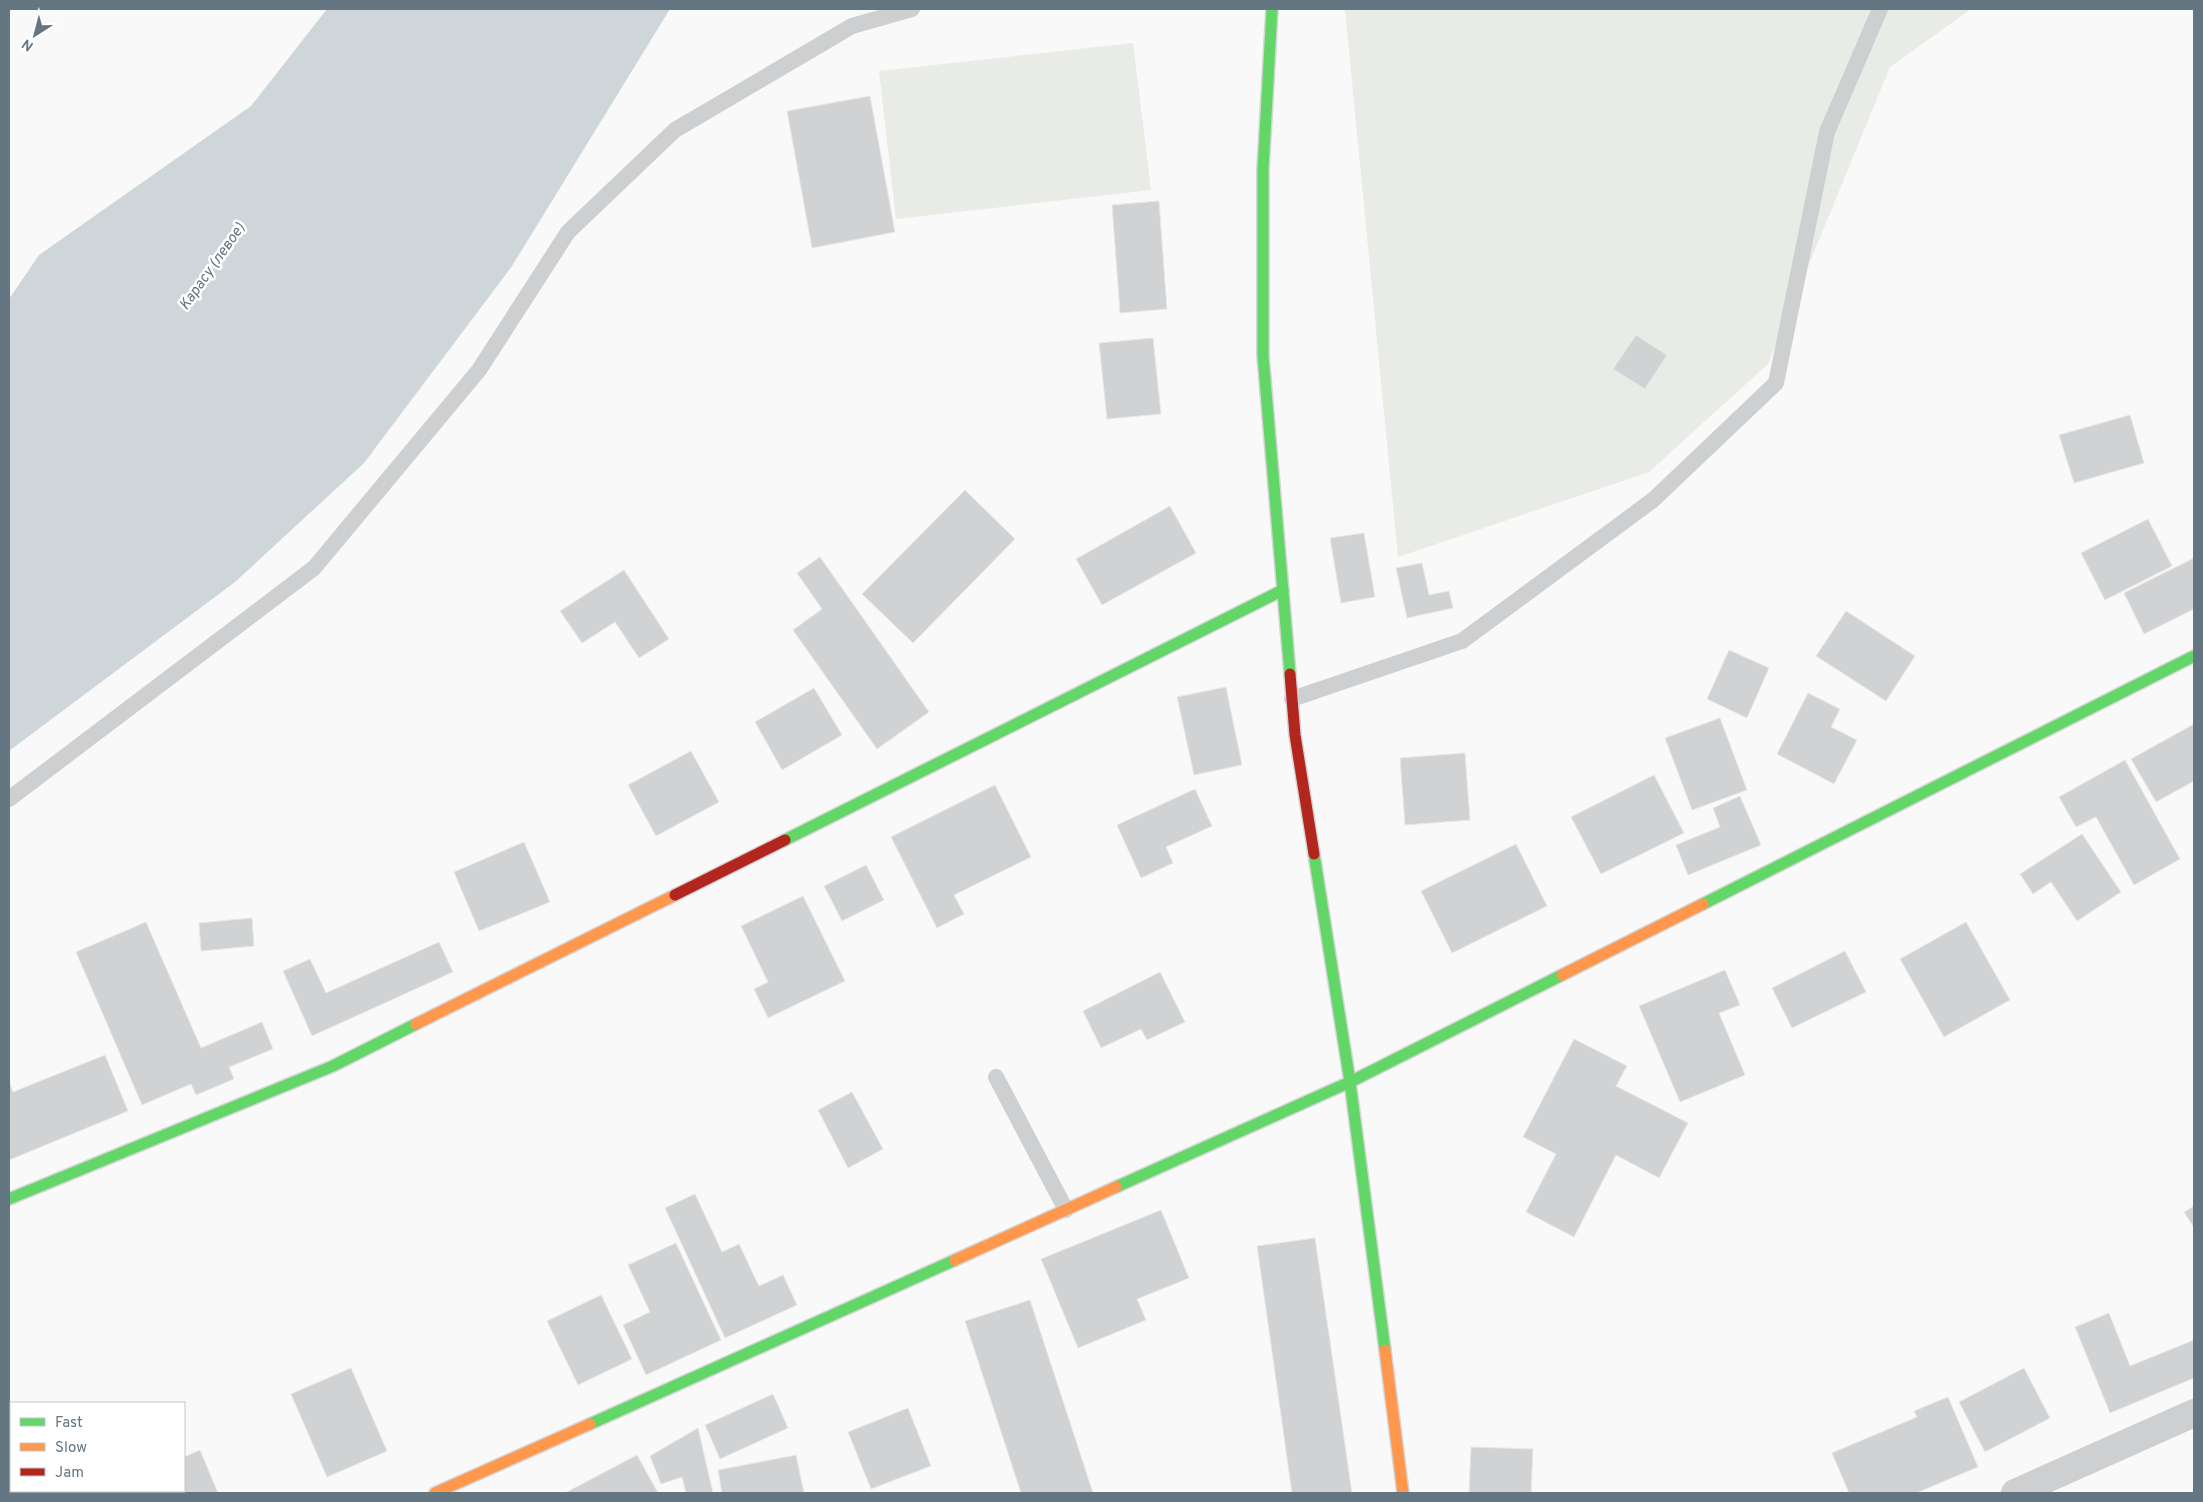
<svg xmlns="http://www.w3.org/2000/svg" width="2203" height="1502" font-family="Overpass,sans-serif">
<rect width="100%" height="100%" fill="#f9f9f9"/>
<g fill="#e8ebe6">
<polygon points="1345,9 1971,9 1890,67 1768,364 1649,472 1398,557"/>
<polygon points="1133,43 1151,190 896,219 879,71"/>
</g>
<polygon fill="#ced6d9" points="327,9 670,9 512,266 364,463 235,582 9,751 9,299 39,255 251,106"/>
<g fill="#d0d2d3" stroke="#e8e8e8">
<polygon points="870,96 895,232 812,248 787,111"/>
<polygon points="1159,201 1167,309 1120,313 1112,205"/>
<polygon points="1636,335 1667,355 1645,389 1613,369"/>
<polygon points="1153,338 1161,414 1107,419 1099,343"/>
<polygon points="2130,415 2144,463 2074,483 2059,435"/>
<polygon points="965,490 1015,539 913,643 862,594"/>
<polygon points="1170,506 1196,553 1102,605 1076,559"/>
<polygon points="2148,519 2172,566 2105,600 2081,553"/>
<polygon points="1364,533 1375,597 1341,603 1330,538"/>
<polygon points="820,557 929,712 877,749 793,630 822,609 797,573"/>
<polygon points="2194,558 2194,609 2144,634 2124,593"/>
<polygon points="1422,563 1429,595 1449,591 1453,608 1407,618 1396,568"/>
<polygon points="624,570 669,639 639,658 615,622 582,643 560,611"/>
<polygon points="1846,611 1915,656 1886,701 1816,656"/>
<polygon points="1729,650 1769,668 1747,718 1707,699"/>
<polygon points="1226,687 1242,765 1194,775 1177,697"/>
<polygon points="814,688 842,735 782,770 755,722"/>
<polygon points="1808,693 1840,709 1831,727 1857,740 1834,784 1777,754"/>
<polygon points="1720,718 1747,790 1692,810 1665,738"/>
<polygon points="2194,724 2194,781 2156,802 2131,759"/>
<polygon points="691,751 719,802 656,836 628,785"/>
<polygon points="1465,753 1470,820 1405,825 1400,758"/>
<polygon points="2125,760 2180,859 2134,885 2096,817 2076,827 2059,797"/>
<polygon points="1654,775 1684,833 1601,874 1571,817"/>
<polygon points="995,785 1031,857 954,895 964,914 937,928 891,837"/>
<polygon points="1195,789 1212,826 1166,847 1173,863 1141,878 1117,825"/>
<polygon points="1740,796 1761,845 1688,875 1676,845 1720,827 1713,808"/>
<polygon points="2082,834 2121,892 2077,921 2051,882 2033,894 2020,874"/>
<polygon points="524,842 550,902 479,931 454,872"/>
<polygon points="1516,844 1547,906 1452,953 1421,891"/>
<polygon points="866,865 884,900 842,921 824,886"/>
<polygon points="803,896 845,981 768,1018 754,989 768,982 741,926"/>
<polygon points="252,918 254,946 201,951 199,923"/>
<polygon points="146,922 201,1048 262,1022 273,1049 229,1067 234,1079 196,1095 191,1084 142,1105 76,952"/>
<polygon points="1966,922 2010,1000 1944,1037 1900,959"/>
<polygon points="439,942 453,972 312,1036 283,971 310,959 326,993"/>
<polygon points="1845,951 1866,992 1792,1028 1772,988"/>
<polygon points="1725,970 1740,1005 1719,1013 1745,1075 1680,1102 1639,1006"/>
<polygon points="1160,972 1185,1022 1147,1040 1141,1029 1101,1048 1083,1011"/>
<polygon points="1574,1039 1627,1066 1616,1086 1688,1123 1659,1178 1616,1155 1574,1237 1526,1212 1556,1154 1523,1137"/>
<polygon points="105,1055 128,1111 9,1160 9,1081 13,1092"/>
<polygon points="852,1092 883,1149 848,1168 818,1110"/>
<polygon points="695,1194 722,1252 739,1244 759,1286 783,1275 797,1305 725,1338 665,1208"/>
<polygon points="2194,1206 2194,1228 2184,1212"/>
<polygon points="1161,1210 1189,1278 1137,1299 1146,1320 1078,1348 1041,1259"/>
<polygon points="1315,1238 1352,1493 1292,1493 1257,1246"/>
<polygon points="676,1243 721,1340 646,1375 623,1325 650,1312 628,1265"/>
<polygon points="601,1295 632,1359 578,1385 547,1321"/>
<polygon points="1030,1300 1093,1493 1021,1493 965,1321"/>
<polygon points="2109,1313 2130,1366 2194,1340 2194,1378 2110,1413 2075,1327"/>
<polygon points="351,1368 387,1451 327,1477 291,1394"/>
<polygon points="2024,1368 2050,1418 1985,1452 1959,1402"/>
<polygon points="773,1394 788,1428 720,1459 705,1425"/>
<polygon points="1948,1397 1978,1467 1916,1493 1849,1493 1832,1453 1917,1417 1914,1411"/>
<polygon points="908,1408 931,1466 871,1489 848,1432"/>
<polygon points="698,1428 713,1493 686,1493 682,1477 661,1484 650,1456"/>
<polygon points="1471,1447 1533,1449 1531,1493 1469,1493"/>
<polygon points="200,1450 218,1493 162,1493 161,1491 184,1491 184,1457"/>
<polygon points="637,1455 658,1493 565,1493"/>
<polygon points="796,1455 804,1493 722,1493 718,1470"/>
</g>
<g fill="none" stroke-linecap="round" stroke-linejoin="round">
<defs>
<g id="fast">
<polyline points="1272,9 1263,169 1263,356 1290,674"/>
<polyline points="785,840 1283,590"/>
<polyline points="1314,854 1350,1082 1385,1350"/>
<polyline points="1703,904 2194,656"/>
<polyline points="1116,1187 1350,1082 1562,975"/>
<polyline points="9,1199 333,1066 416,1024"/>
<polyline points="590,1424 955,1260"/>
</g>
<g id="slow">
<polyline points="1562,975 1703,904"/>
<polyline points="416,1024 675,895"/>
<polyline points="955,1260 1116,1187"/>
<polyline points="1385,1350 1403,1493"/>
<polyline points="435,1493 590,1424"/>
</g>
<g id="jam">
<polyline points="1290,674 1295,735 1314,854"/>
<polyline points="675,895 785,840"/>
</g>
</defs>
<use href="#fast" stroke="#d5d6d7" stroke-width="14"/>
<use href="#slow" stroke="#d5d6d7" stroke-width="14"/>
<use href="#jam" stroke="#d5d6d7" stroke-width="14"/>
<g stroke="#cecfd0" stroke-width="16">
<polyline points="1292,699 1462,641 1653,500 1776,383 1827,132 1880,9"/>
<polyline points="9,799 314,568 479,370 568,232 675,130 852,26 912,9"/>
<polyline points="996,1077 1066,1210"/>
</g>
<polyline stroke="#cecfd0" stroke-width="28" points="2015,1493 2194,1413"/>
<use href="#fast" stroke="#63d668" stroke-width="11"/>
<use href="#slow" stroke="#ff974d" stroke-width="11"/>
<use href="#jam" stroke="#b3261e" stroke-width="11"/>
</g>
<g text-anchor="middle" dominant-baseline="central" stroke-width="5" stroke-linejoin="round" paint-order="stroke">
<g font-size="15" font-style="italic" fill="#60757c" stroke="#fff">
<text transform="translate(213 267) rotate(-55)">Карасу (левое)</text>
</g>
</g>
<rect width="2203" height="1502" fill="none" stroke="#657683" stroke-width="20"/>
<rect x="10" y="1402" width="175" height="90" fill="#ffffff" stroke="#c1c8cd"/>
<rect x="20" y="1418" width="25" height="8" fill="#63d668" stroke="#c1c8cd"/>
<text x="55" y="1427" font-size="15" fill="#657683">Fast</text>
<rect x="20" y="1443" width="25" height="8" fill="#ff974d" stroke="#c1c8cd"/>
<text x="55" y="1452" font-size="15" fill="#657683">Slow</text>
<rect x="20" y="1468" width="25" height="8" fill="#b3261e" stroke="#c1c8cd"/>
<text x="55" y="1477" font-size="15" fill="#657683">Jam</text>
<g transform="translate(35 35) rotate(216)" stroke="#ffffff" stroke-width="4" paint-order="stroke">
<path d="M0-4L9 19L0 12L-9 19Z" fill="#657683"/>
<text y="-8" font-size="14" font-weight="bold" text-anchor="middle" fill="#657683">N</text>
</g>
</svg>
